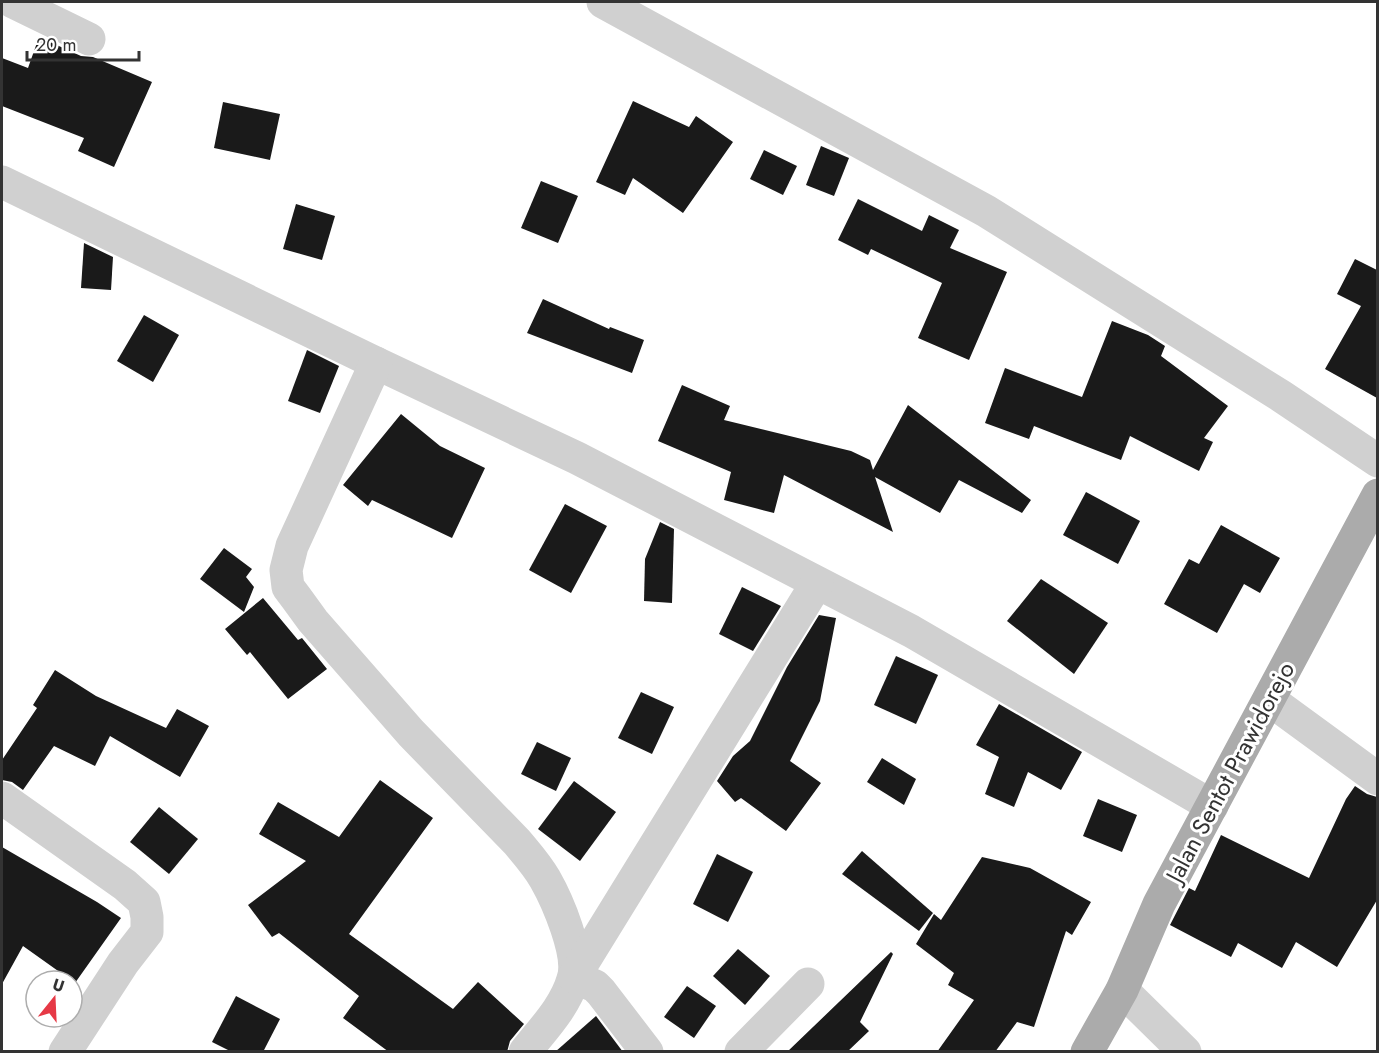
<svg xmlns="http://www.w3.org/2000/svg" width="1379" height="1053" font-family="Jost,sans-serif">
<rect width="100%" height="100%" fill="#fff"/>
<g fill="#1a1a1a">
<polygon points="39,37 81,56 93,57 152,82 114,167 78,151 84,138 2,106 2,58 28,68"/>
<polygon points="633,101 689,127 696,116 733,142 683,213 633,178 625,195 596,182"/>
<polygon points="223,102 280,114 270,160 214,148"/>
<polygon points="821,146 849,158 834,196 806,185"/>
<polygon points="764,150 797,166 783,195 750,179"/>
<polygon points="541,181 578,196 558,243 521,228"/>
<polygon points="858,199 922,231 929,215 959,230 950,248 1007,272 969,360 918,338 942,283 871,249 868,255 838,240"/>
<polygon points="296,204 335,216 322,260 283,249"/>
<polygon points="84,243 113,257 111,290 81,288"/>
<polygon points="1355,259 1377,270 1377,398 1325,369 1361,306 1337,294"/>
<polygon points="543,299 609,329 610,327 644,340 632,373 527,333"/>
<polygon points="144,315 179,335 153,382 117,361"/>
<polygon points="1112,321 1148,335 1165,346 1161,356 1228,406 1204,438 1213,442 1199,471 1130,436 1121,460 1034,426 1029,439 985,423 1005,368 1082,397"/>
<polygon points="307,350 339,366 320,413 288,401"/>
<polygon points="682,385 730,406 724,420 851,451 870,460 873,470 908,405 1031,500 1022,513 959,480 940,513 875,477 893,532 784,475 774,513 724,500 731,472 658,441"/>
<polygon points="401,414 440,446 485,468 452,538 372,500 368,506 343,485"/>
<polygon points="1086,492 1140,521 1118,564 1063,535"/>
<polygon points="565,504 607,526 571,593 529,570"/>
<polygon points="660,522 674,529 672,603 644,601 645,559"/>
<polygon points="1221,525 1280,558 1260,593 1244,584 1217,633 1164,604 1189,559 1199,564"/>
<polygon points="224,548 252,569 246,577 254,587 244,612 200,579"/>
<polygon points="1041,579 1108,623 1074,674 1007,621"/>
<polygon points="742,587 781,606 753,651 719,634"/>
<polygon points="263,598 298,640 302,638 327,669 288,699 250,652 247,655 225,629"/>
<polygon points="819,615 836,618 820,701 790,761 821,783 786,831 741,798 735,802 717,781 733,756 750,741 787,667"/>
<polygon points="896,656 938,675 916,724 874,705"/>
<polygon points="55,670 96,696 166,728 177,709 209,726 180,777 110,736 95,766 54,746 23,790 12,782 2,780 2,760 37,708 33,705"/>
<polygon points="641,692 674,707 652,754 618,738"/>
<polygon points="999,704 1082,752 1061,790 1028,772 1014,807 985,794 999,757 976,745"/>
<polygon points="537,742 571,758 556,791 521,774"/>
<polygon points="882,758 916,779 904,805 867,782"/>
<polygon points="380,780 433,818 349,934 453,1009 478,982 524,1024 510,1041 507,1052 389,1052 343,1018 359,996 279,933 272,937 248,905 306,861 259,834 278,802 339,837"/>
<polygon points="574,781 616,812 580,861 538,829"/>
<polygon points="1355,786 1367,794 1377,797 1377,900 1337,967 1296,942 1282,968 1238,943 1231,957 1170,925 1189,888 1195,891 1221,835 1309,878 1346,799"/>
<polygon points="1098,799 1137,815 1122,852 1083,836"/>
<polygon points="159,807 198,839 169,874 130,842"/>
<polygon points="2,847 97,902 121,918 75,983 23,946 2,984"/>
<polygon points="862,851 933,913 919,931 842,874"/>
<polygon points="717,854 753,872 728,922 693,904"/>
<polygon points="982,857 1030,868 1091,902 1072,935 1066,931 1034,1027 1017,1022 995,1052 937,1052 974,1000 948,985 954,973 916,944 934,914 941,920"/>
<polygon points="738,949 770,976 745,1005 713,976"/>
<polygon points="891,952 893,954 860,1022 869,1031 847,1052 787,1052"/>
<polygon points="687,986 716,1006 694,1038 664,1017"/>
<polygon points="236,996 280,1019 263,1052 232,1052 212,1042"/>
<polygon points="596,1016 623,1052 555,1052"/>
</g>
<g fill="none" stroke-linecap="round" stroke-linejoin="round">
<g stroke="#d0d0d0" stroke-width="33">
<polyline points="13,2 89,39"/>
<polyline points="603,2 986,211 1281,396 1378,461"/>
<polyline points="2,182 376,363 577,458 911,631 1212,806"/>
<path d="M376,363L292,546L286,570L288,587L297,599L313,621L411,733L517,842C527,854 537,865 545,879C557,900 581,955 573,979C565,1007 543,1029 525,1052"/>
<polyline points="1270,700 1378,779"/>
<polyline points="2,798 125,885 144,902 147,917 147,932 123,963 65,1052"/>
<polyline points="1122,990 1185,1052"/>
<polyline points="647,1052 601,992 595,986 574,977 817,583"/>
<polyline points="741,1052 808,984"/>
</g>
<polyline stroke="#ababab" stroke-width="33" points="1087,1052 1122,990 1159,904 1378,495"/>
</g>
<g text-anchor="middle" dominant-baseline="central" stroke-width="6" stroke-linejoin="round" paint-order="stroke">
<g font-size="24" fill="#333" stroke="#fff">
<text transform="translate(1230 772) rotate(-62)">Jalan Sentot Prawidorejo</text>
</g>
</g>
<rect width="1379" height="1053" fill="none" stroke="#333333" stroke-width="6"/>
<g transform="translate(54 999) rotate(18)"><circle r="28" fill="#ffffff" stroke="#adadad" stroke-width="1.5"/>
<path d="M0-4.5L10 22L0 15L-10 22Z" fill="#e63946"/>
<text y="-9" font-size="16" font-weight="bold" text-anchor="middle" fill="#333333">U</text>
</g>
<path d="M27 51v9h112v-9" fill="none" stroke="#333333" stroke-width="3"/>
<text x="36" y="51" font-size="18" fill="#333333" stroke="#ffffff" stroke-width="4.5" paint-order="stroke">20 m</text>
</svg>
